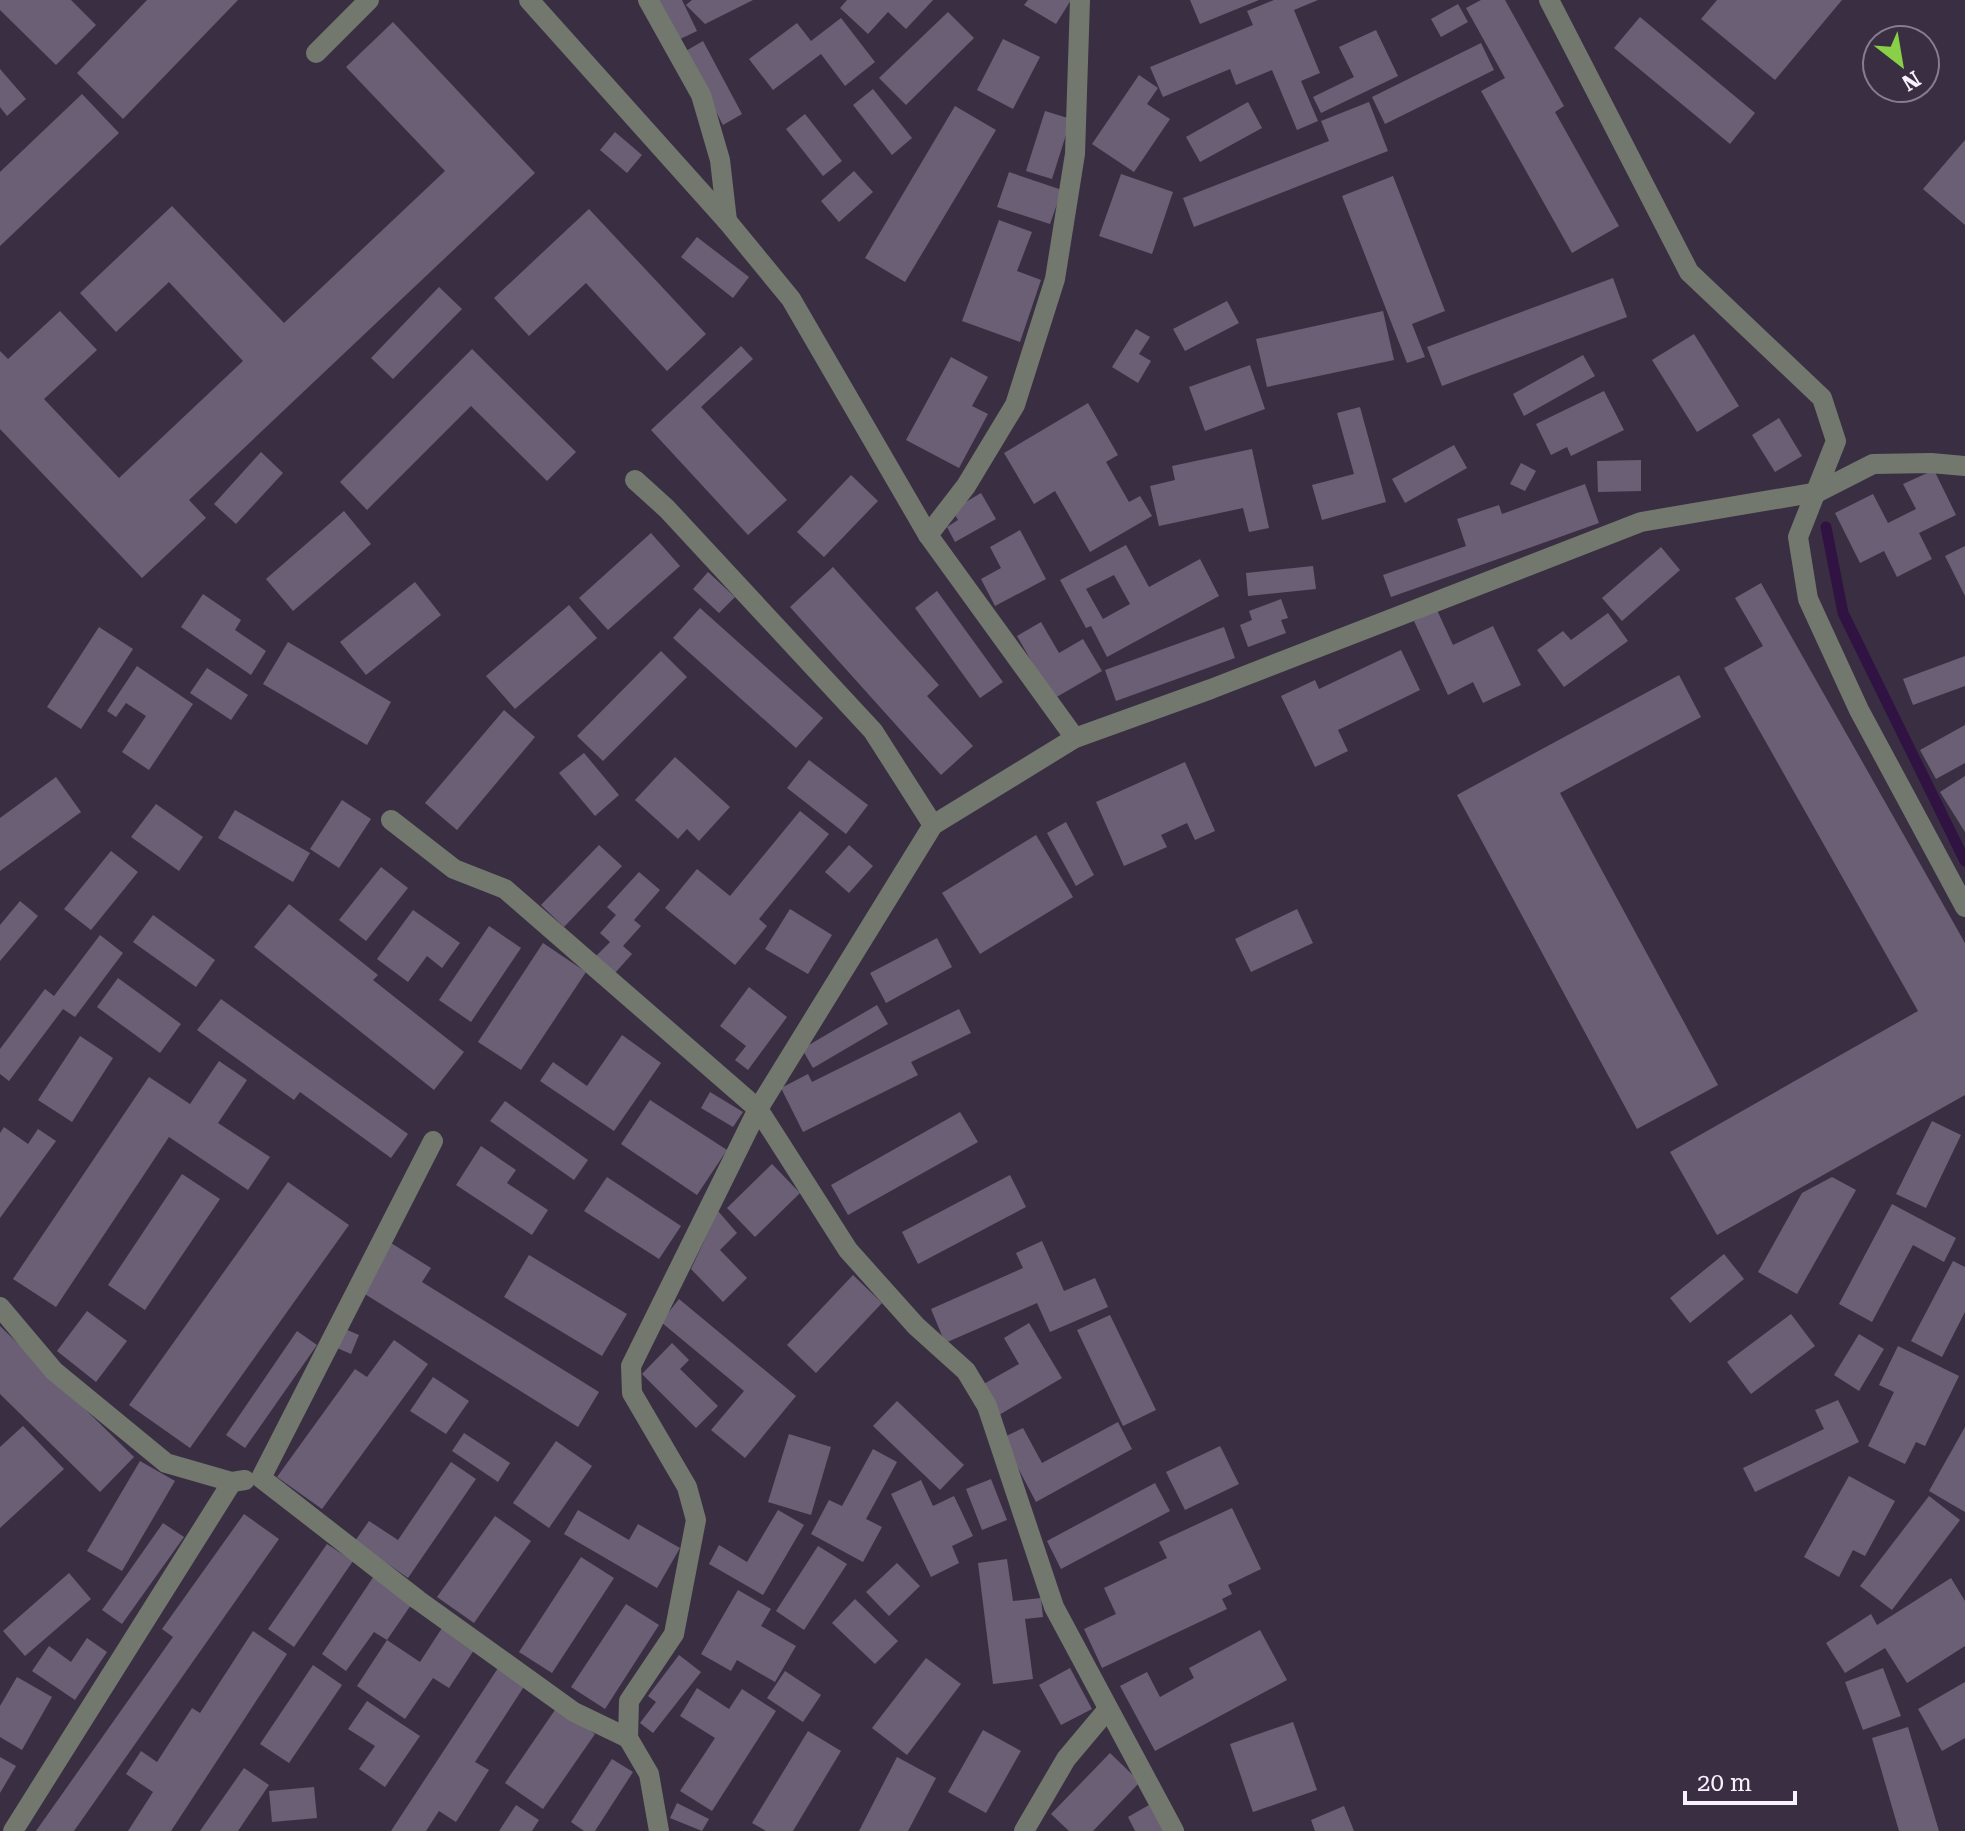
<svg xmlns="http://www.w3.org/2000/svg" width="1965" height="1831" font-family="'Roboto Serif',serif">
<rect width="100%" height="100%" fill="#3a2f42"/>
<g fill="none" stroke-linecap="round" stroke-linejoin="round">
<polyline stroke="#301342" stroke-width="11" points="1826,527 1843,613 1965,861"/>
</g>
<g fill="#6b5f75" fill-rule="evenodd">
<polygon points="0,0 71,0 96,25 56,65 0,10"/>
<polygon points="147,0 238,0 123,119 77,73"/>
<polygon points="657,0 682,0 697,31 676,41"/>
<polygon points="692,0 753,0 705,24 686,5"/>
<polygon points="847,0 933,0 906,29 888,12 868,34 840,8"/>
<polygon points="1028,0 1071,0 1056,24 1024,5"/>
<polygon points="1190,0 1259,0 1200,24"/>
<polygon points="1274,0 1318,0 1294,10 1320,73 1301,81 1318,121 1297,130 1272,70 1236,85 1230,69 1163,97 1150,67 1253,25 1247,11"/>
<polygon points="1481,0 1505,0 1564,106 1555,112 1619,226 1572,253 1481,91 1505,78 1466,8"/>
<polygon points="1717,0 1842,0 1775,80 1701,19"/>
<polygon points="1458,4 1468,22 1441,37 1431,19"/>
<polygon points="948,12 974,38 906,105 879,78"/>
<polygon points="1640,17 1755,113 1730,144 1614,48"/>
<polygon points="841,18 875,62 845,86 821,54 773,90 749,59 797,23 811,41"/>
<polygon points="393,22 535,173 189,500 206,518 142,578 0,429 0,351 8,359 60,311 97,350 44,399 119,478 243,361 169,282 116,332 80,293 172,206 284,323 445,171 346,67"/>
<polygon points="1376,30 1398,76 1321,113 1313,97 1354,77 1339,47"/>
<polygon points="1003,39 1040,57 1013,109 977,90"/>
<polygon points="703,41 742,114 723,125 684,52"/>
<polygon points="1481,43 1494,70 1385,124 1372,97"/>
<polygon points="0,69 26,99 7,116 0,107"/>
<polygon points="1139,75 1158,88 1147,104 1170,119 1134,172 1092,144"/>
<polygon points="873,89 912,138 892,155 853,105"/>
<polygon points="82,94 119,133 0,246 0,172"/>
<polygon points="1248,102 1262,128 1200,162 1186,137"/>
<polygon points="1369,102 1388,151 1194,227 1183,198 1329,141 1321,121"/>
<polygon points="955,106 996,130 905,282 865,258"/>
<polygon points="1045,111 1071,119 1052,179 1026,171"/>
<polygon points="805,114 842,161 823,176 786,129"/>
<polygon points="615,132 642,155 627,173 600,150"/>
<polygon points="1965,140 1965,225 1923,189"/>
<polygon points="854,171 873,192 839,222 821,201"/>
<polygon points="1009,172 1062,190 1050,224 997,207"/>
<polygon points="1121,174 1173,192 1152,254 1099,236"/>
<polygon points="1393,176 1445,311 1412,324 1425,357 1407,363 1342,196"/>
<polygon points="589,209 706,334 667,371 586,283 529,336 494,298"/>
<polygon points="999,220 1032,232 1017,271 1041,280 1020,342 962,321"/>
<polygon points="697,237 749,277 733,298 681,257"/>
<polygon points="1613,278 1627,317 1442,386 1427,347"/>
<polygon points="439,287 462,309 393,379 371,358"/>
<polygon points="1227,301 1239,323 1185,351 1173,329"/>
<polygon points="1383,311 1394,360 1267,387 1256,339"/>
<polygon points="1136,329 1150,337 1139,354 1151,361 1138,383 1112,367"/>
<polygon points="1694,334 1739,406 1697,432 1652,360"/>
<polygon points="741,346 753,359 701,407 787,500 748,535 651,430"/>
<polygon points="472,349 576,452 547,481 471,406 367,510 340,482"/>
<polygon points="1583,355 1595,376 1524,416 1513,394"/>
<polygon points="951,357 988,377 972,406 988,414 959,468 906,440"/>
<polygon points="1250,365 1265,409 1205,431 1189,387"/>
<polygon points="1604,391 1624,430 1571,456 1567,447 1551,455 1536,424"/>
<polygon points="1088,403 1118,455 1106,462 1129,502 1140,496 1152,516 1090,552 1055,491 1034,504 1004,453"/>
<polygon points="1360,407 1386,502 1322,520 1312,485 1354,474 1337,413"/>
<polygon points="1779,418 1802,456 1775,472 1752,435"/>
<polygon points="1454,445 1467,468 1405,503 1392,479"/>
<polygon points="1252,449 1269,528 1249,532 1243,508 1159,526 1150,486 1175,480 1172,466"/>
<polygon points="261,452 283,473 236,524 214,504"/>
<polygon points="1641,460 1641,491 1598,492 1597,461"/>
<polygon points="1521,463 1536,471 1525,491 1510,484"/>
<polygon points="1934,470 1956,515 1919,533 1932,559 1897,577 1884,551 1860,563 1835,513 1873,494 1888,523 1916,509 1903,484"/>
<polygon points="851,475 878,501 824,557 797,532"/>
<polygon points="1585,484 1599,523 1391,597 1383,575 1466,546 1457,519 1499,505 1502,514"/>
<polygon points="981,493 996,519 955,542 947,527 958,520 952,510"/>
<polygon points="344,511 371,544 293,611 266,579"/>
<polygon points="1020,530 1046,579 995,606 981,579 1001,568 990,547"/>
<polygon points="651,533 680,566 608,630 579,598"/>
<path d="M1126,545L1149,587L1200,559L1219,596L1107,657L1091,626L1086,628L1060,580ZM1114,575L1130,604L1103,619L1086,589Z"/>
<polygon points="1965,546 1965,596 1945,556"/>
<polygon points="1661,547 1680,570 1622,621 1602,598"/>
<polygon points="1313,566 1316,589 1248,596 1246,573"/>
<polygon points="833,567 939,685 927,696 973,746 941,775 790,607"/>
<polygon points="708,572 735,597 719,613 693,589"/>
<polygon points="415,582 441,615 366,675 340,642"/>
<polygon points="1761,583 1965,943 1965,1095 1717,1235 1670,1152 1918,1011 1724,668 1763,646 1735,598"/>
<polygon points="937,591 1003,682 980,698 915,608"/>
<polygon points="203,594 241,620 235,630 266,651 251,675 181,627"/>
<polygon points="1281,599 1288,618 1281,620 1286,633 1248,647 1240,625 1252,620 1249,611"/>
<polygon points="569,605 597,638 515,709 486,676"/>
<polygon points="700,608 823,718 796,748 673,638"/>
<polygon points="1437,610 1453,645 1493,626 1521,685 1483,703 1473,682 1448,695 1414,621"/>
<polygon points="1608,613 1628,641 1564,687 1537,650 1563,631 1571,640"/>
<polygon points="1041,622 1059,653 1083,639 1102,671 1053,699 1017,636"/>
<polygon points="99,627 133,649 81,729 47,707"/>
<polygon points="1224,627 1235,658 1116,701 1105,670"/>
<polygon points="288,642 391,702 367,745 263,684"/>
<polygon points="1401,650 1420,690 1338,730 1348,751 1315,767 1281,696 1315,680 1319,689"/>
<polygon points="661,651 687,677 603,761 577,736"/>
<polygon points="1965,656 1965,686 1913,705 1903,679"/>
<polygon points="137,666 193,704 149,770 122,752 146,716 126,703 116,717 107,711"/>
<polygon points="207,668 248,695 231,720 190,693"/>
<polygon points="1679,675 1701,717 1560,793 1718,1085 1637,1129 1457,795"/>
<polygon points="504,710 535,737 457,830 425,803"/>
<polygon points="1965,725 1965,763 1936,779 1920,750"/>
<polygon points="584,753 619,795 595,816 559,773"/>
<polygon points="675,757 730,807 699,841 687,829 678,839 635,800"/>
<polygon points="809,760 868,805 846,834 787,788"/>
<polygon points="1185,762 1215,831 1195,840 1187,823 1161,835 1167,847 1124,866 1096,802"/>
<polygon points="1965,776 1965,832 1940,792"/>
<polygon points="56,777 81,812 0,871 0,818"/>
<polygon points="342,800 371,819 339,868 310,849"/>
<polygon points="156,804 203,837 179,871 131,837"/>
<polygon points="235,810 310,853 293,882 218,838"/>
<polygon points="800,811 829,834 759,919 767,926 735,965 665,908 697,869 730,896"/>
<polygon points="1066,822 1094,875 1076,886 1047,833"/>
<polygon points="1036,835 1073,897 980,954 942,893"/>
<polygon points="599,845 622,866 564,927 541,905"/>
<polygon points="849,845 873,866 849,893 825,872"/>
<polygon points="111,851 138,872 91,930 64,909"/>
<polygon points="381,867 408,888 366,941 339,920"/>
<polygon points="639,872 660,890 634,920 641,926 623,946 632,954 615,973 596,956 610,942 600,933 616,915 607,907"/>
<polygon points="20,901 38,916 0,961 0,925"/>
<polygon points="289,904 378,975 373,980 464,1052 434,1090 254,947"/>
<polygon points="790,909 832,935 808,974 765,949"/>
<polygon points="1297,909 1313,943 1251,972 1235,939"/>
<polygon points="413,910 460,943 442,968 427,956 408,982 377,959"/>
<polygon points="153,915 215,960 196,987 133,942"/>
<polygon points="489,926 521,948 471,1022 439,1000"/>
<polygon points="100,935 123,953 75,1017 63,1009 9,1081 0,1074 0,1049 45,989 54,996"/>
<polygon points="937,938 952,967 886,1003 870,973"/>
<polygon points="543,943 586,972 521,1070 478,1042"/>
<polygon points="118,978 181,1024 160,1053 97,1007"/>
<polygon points="749,987 787,1017 748,1070 735,1060 746,1046 720,1026"/>
<polygon points="221,999 408,1134 391,1158 300,1092 294,1100 197,1030"/>
<polygon points="877,1005 888,1024 813,1068 802,1049"/>
<polygon points="959,1009 971,1033 911,1062 918,1075 803,1132 781,1088 808,1074 812,1082"/>
<polygon points="622,1035 661,1063 614,1131 540,1081 553,1062 587,1086"/>
<polygon points="80,1036 113,1058 72,1122 38,1100"/>
<polygon points="219,1061 247,1080 218,1123 270,1157 248,1190 169,1137 56,1307 13,1279 149,1077 190,1104"/>
<polygon points="710,1092 743,1112 733,1127 701,1108"/>
<polygon points="650,1100 727,1150 697,1195 621,1144"/>
<polygon points="505,1101 588,1160 574,1180 490,1121"/>
<polygon points="960,1112 978,1142 848,1215 831,1185"/>
<polygon points="1932,1121 1961,1135 1926,1208 1896,1194"/>
<polygon points="4,1127 28,1144 38,1129 56,1141 0,1218 0,1133"/>
<polygon points="481,1146 516,1170 507,1183 548,1210 532,1235 456,1185"/>
<polygon points="772,1164 800,1193 755,1237 727,1208"/>
<polygon points="182,1174 220,1199 145,1310 108,1285"/>
<polygon points="1010,1175 1026,1207 918,1264 902,1232"/>
<polygon points="607,1177 681,1226 659,1259 584,1211"/>
<polygon points="1832,1177 1856,1190 1797,1294 1758,1272 1802,1193"/>
<polygon points="288,1182 349,1225 190,1448 129,1405"/>
<polygon points="1892,1204 1956,1238 1944,1262 1913,1245 1872,1322 1839,1304"/>
<polygon points="718,1211 737,1233 720,1250 747,1278 723,1302 691,1269"/>
<polygon points="1042,1241 1064,1291 1095,1278 1108,1307 1050,1332 1037,1303 945,1343 931,1309 1023,1268 1016,1253"/>
<polygon points="391,1243 431,1268 422,1282 599,1392 578,1427 360,1291"/>
<polygon points="1724,1254 1744,1279 1690,1323 1670,1298"/>
<polygon points="529,1255 627,1314 602,1356 504,1297"/>
<polygon points="1953,1261 1965,1267 1965,1312 1942,1357 1911,1341"/>
<polygon points="853,1275 882,1303 816,1373 787,1345"/>
<polygon points="679,1299 796,1396 745,1458 711,1430 744,1391 661,1322"/>
<polygon points="87,1311 127,1341 96,1382 57,1351"/>
<polygon points="1791,1314 1815,1346 1751,1394 1727,1362"/>
<polygon points="1110,1315 1156,1410 1123,1426 1077,1330"/>
<polygon points="1029,1323 1062,1378 999,1415 982,1385 1019,1364 1004,1338"/>
<polygon points="0,1326 134,1457 100,1492 0,1394"/>
<polygon points="345,1329 359,1335 351,1354 337,1348"/>
<polygon points="297,1331 317,1345 245,1448 226,1435"/>
<polygon points="1859,1334 1884,1349 1859,1391 1834,1375"/>
<polygon points="394,1340 428,1364 322,1509 277,1477 355,1369 367,1377"/>
<polygon points="672,1343 689,1360 680,1369 718,1406 696,1428 642,1374"/>
<polygon points="1898,1346 1959,1376 1925,1446 1916,1442 1905,1464 1868,1446 1894,1392 1879,1385"/>
<polygon points="433,1377 469,1401 446,1434 410,1411"/>
<polygon points="1838,1400 1859,1442 1755,1492 1743,1468 1824,1429 1815,1410"/>
<polygon points="897,1401 964,1465 940,1490 873,1426"/>
<polygon points="1118,1422 1132,1449 1036,1502 1002,1438 1023,1428 1042,1463"/>
<polygon points="23,1426 64,1469 0,1528 0,1447"/>
<polygon points="1965,1427 1965,1512 1929,1491"/>
<polygon points="464,1433 510,1463 498,1482 452,1451"/>
<polygon points="789,1434 831,1447 811,1515 768,1502"/>
<polygon points="556,1441 592,1466 549,1528 513,1503"/>
<polygon points="1220,1446 1239,1484 1185,1510 1166,1472"/>
<polygon points="873,1449 897,1462 866,1519 882,1527 863,1562 811,1534 829,1500 842,1506"/>
<polygon points="140,1461 175,1481 122,1571 87,1551"/>
<polygon points="451,1462 476,1479 408,1578 355,1541 369,1521 398,1540"/>
<polygon points="1849,1476 1895,1501 1865,1556 1853,1550 1839,1577 1804,1557"/>
<polygon points="991,1479 1007,1520 982,1530 966,1489"/>
<polygon points="921,1480 933,1506 954,1496 973,1536 952,1546 959,1563 931,1577 891,1494"/>
<polygon points="1155,1483 1170,1511 1061,1569 1047,1541"/>
<polygon points="1929,1496 1960,1520 1892,1610 1860,1586"/>
<polygon points="1232,1508 1261,1569 1228,1585 1232,1594 1222,1599 1227,1609 1102,1668 1084,1629 1116,1614 1104,1588 1167,1558 1159,1542"/>
<polygon points="578,1510 629,1540 638,1524 680,1548 657,1588 564,1534"/>
<polygon points="778,1510 804,1525 763,1595 709,1564 719,1545 747,1562"/>
<polygon points="244,1514 279,1539 74,1831 36,1831 173,1637 162,1629"/>
<polygon points="495,1516 531,1541 474,1623 437,1597"/>
<polygon points="163,1523 184,1537 122,1624 102,1610"/>
<polygon points="327,1544 353,1561 294,1647 268,1629"/>
<polygon points="818,1546 847,1564 804,1630 776,1611"/>
<polygon points="581,1557 614,1578 552,1673 519,1652"/>
<polygon points="1007,1559 1013,1601 1041,1598 1043,1617 1025,1619 1033,1679 993,1684 978,1563"/>
<polygon points="897,1563 920,1586 889,1616 866,1592"/>
<polygon points="69,1573 91,1599 25,1656 3,1631"/>
<polygon points="374,1576 413,1602 387,1640 374,1632 346,1671 322,1654"/>
<polygon points="1951,1578 1965,1601 1965,1646 1907,1683 1885,1648 1845,1673 1826,1643 1871,1614 1877,1625"/>
<polygon points="738,1590 771,1609 761,1626 796,1646 775,1682 737,1660 731,1671 701,1654"/>
<polygon points="855,1599 898,1641 875,1664 832,1623"/>
<polygon points="626,1604 659,1625 605,1709 571,1687"/>
<polygon points="442,1628 474,1650 449,1688 433,1678 405,1719 357,1686 387,1640 420,1662"/>
<polygon points="1260,1630 1287,1680 1155,1751 1120,1686 1147,1672 1160,1697 1194,1678 1189,1668"/>
<polygon points="253,1631 287,1654 171,1831 128,1831 153,1792 126,1774 141,1751 157,1762 192,1708 200,1713"/>
<polygon points="87,1638 107,1652 75,1700 32,1671 49,1646 71,1662"/>
<polygon points="679,1655 701,1672 653,1733 640,1723 656,1702 648,1696"/>
<polygon points="926,1658 961,1684 907,1755 872,1728"/>
<polygon points="313,1665 342,1685 289,1763 260,1744"/>
<polygon points="500,1665 527,1682 475,1762 489,1770 456,1822 439,1811 426,1831 391,1831"/>
<polygon points="1070,1668 1092,1709 1061,1725 1039,1685"/>
<polygon points="1883,1668 1901,1716 1863,1730 1845,1682"/>
<polygon points="785,1671 821,1695 803,1722 767,1698"/>
<polygon points="17,1677 52,1697 22,1750 0,1737 0,1706"/>
<polygon points="1965,1682 1965,1738 1942,1751 1918,1709"/>
<polygon points="697,1688 729,1709 742,1689 776,1711 712,1811 680,1791 715,1738 680,1716"/>
<polygon points="367,1701 420,1736 385,1787 359,1769 375,1746 348,1729"/>
<polygon points="557,1707 595,1734 543,1809 505,1783"/>
<polygon points="1293,1722 1317,1790 1253,1812 1230,1744"/>
<polygon points="1908,1727 1939,1831 1899,1831 1872,1738"/>
<polygon points="983,1730 1021,1751 986,1813 948,1792"/>
<polygon points="808,1731 841,1751 793,1831 766,1831 752,1823"/>
<polygon points="1110,1753 1140,1782 1093,1831 1069,1831 1051,1814"/>
<polygon points="0,1757 16,1766 0,1793"/>
<polygon points="897,1757 936,1778 908,1831 859,1831"/>
<polygon points="612,1759 633,1772 595,1831 584,1831 571,1822"/>
<polygon points="244,1768 269,1785 238,1831 200,1831"/>
<polygon points="314,1787 317,1818 272,1822 269,1791"/>
<polygon points="677,1803 709,1819 702,1831 670,1818"/>
<polygon points="516,1805 539,1820 532,1831 499,1831"/>
<polygon points="1149,1805 1163,1831 1135,1831 1128,1817"/>
<polygon points="1344,1806 1354,1831 1315,1831 1311,1820"/>
</g>
<g fill="none" stroke-linecap="round" stroke-linejoin="round">
<g stroke="#72786e" stroke-width="20">
<polyline points="529,0 727,221 791,299 928,535 1075,738"/>
<polyline points="648,0 701,95 720,160 727,221"/>
<polyline points="1549,0 1689,272 1822,398 1836,441 1798,537 1808,599 1859,710 1965,907"/>
<polyline points="316,53 369,0"/>
<polyline points="635,480 667,509 873,731 933,825"/>
<polyline points="928,535 966,486 1015,405 1055,279 1075,154 1080,0"/>
<polyline points="391,820 454,869 505,889 758,1109 848,1250 916,1326 966,1371 987,1406 1054,1607 1174,1831"/>
<polyline points="433,1141 261,1478 418,1600 574,1712 628,1738"/>
<polyline points="0,1307 54,1371 166,1463 232,1482 245,1480"/>
<polyline points="13,1831 232,1482"/>
<polyline points="659,1831 649,1774 628,1738 629,1701 674,1634 696,1520 687,1487 632,1393 631,1366 758,1109 933,825 1075,738 1211,689 1641,522 1818,492 1873,464 1931,463 1965,466"/>
<polyline points="1024,1831 1066,1759 1108,1709"/>
</g>
</g>
<g transform="translate(1901 64) rotate(149)"><circle r="38" fill="#3a2f42" stroke="#867d8d" stroke-width="2"/>
<path d="M0-6L14 30L0 20L-14 30Z" fill="#89cf48"/>
<text y="-12" font-size="22" font-weight="bold" text-anchor="middle" fill="#f8f1fe">N</text>
</g>
<path d="M1685 1791v12h110v-12" fill="none" stroke="#f8f1fe" stroke-width="4"/>
<text x="1697" y="1791" font-size="24" fill="#f8f1fe" stroke="#3a2f42" stroke-width="6" paint-order="stroke">20 m</text>
</svg>
